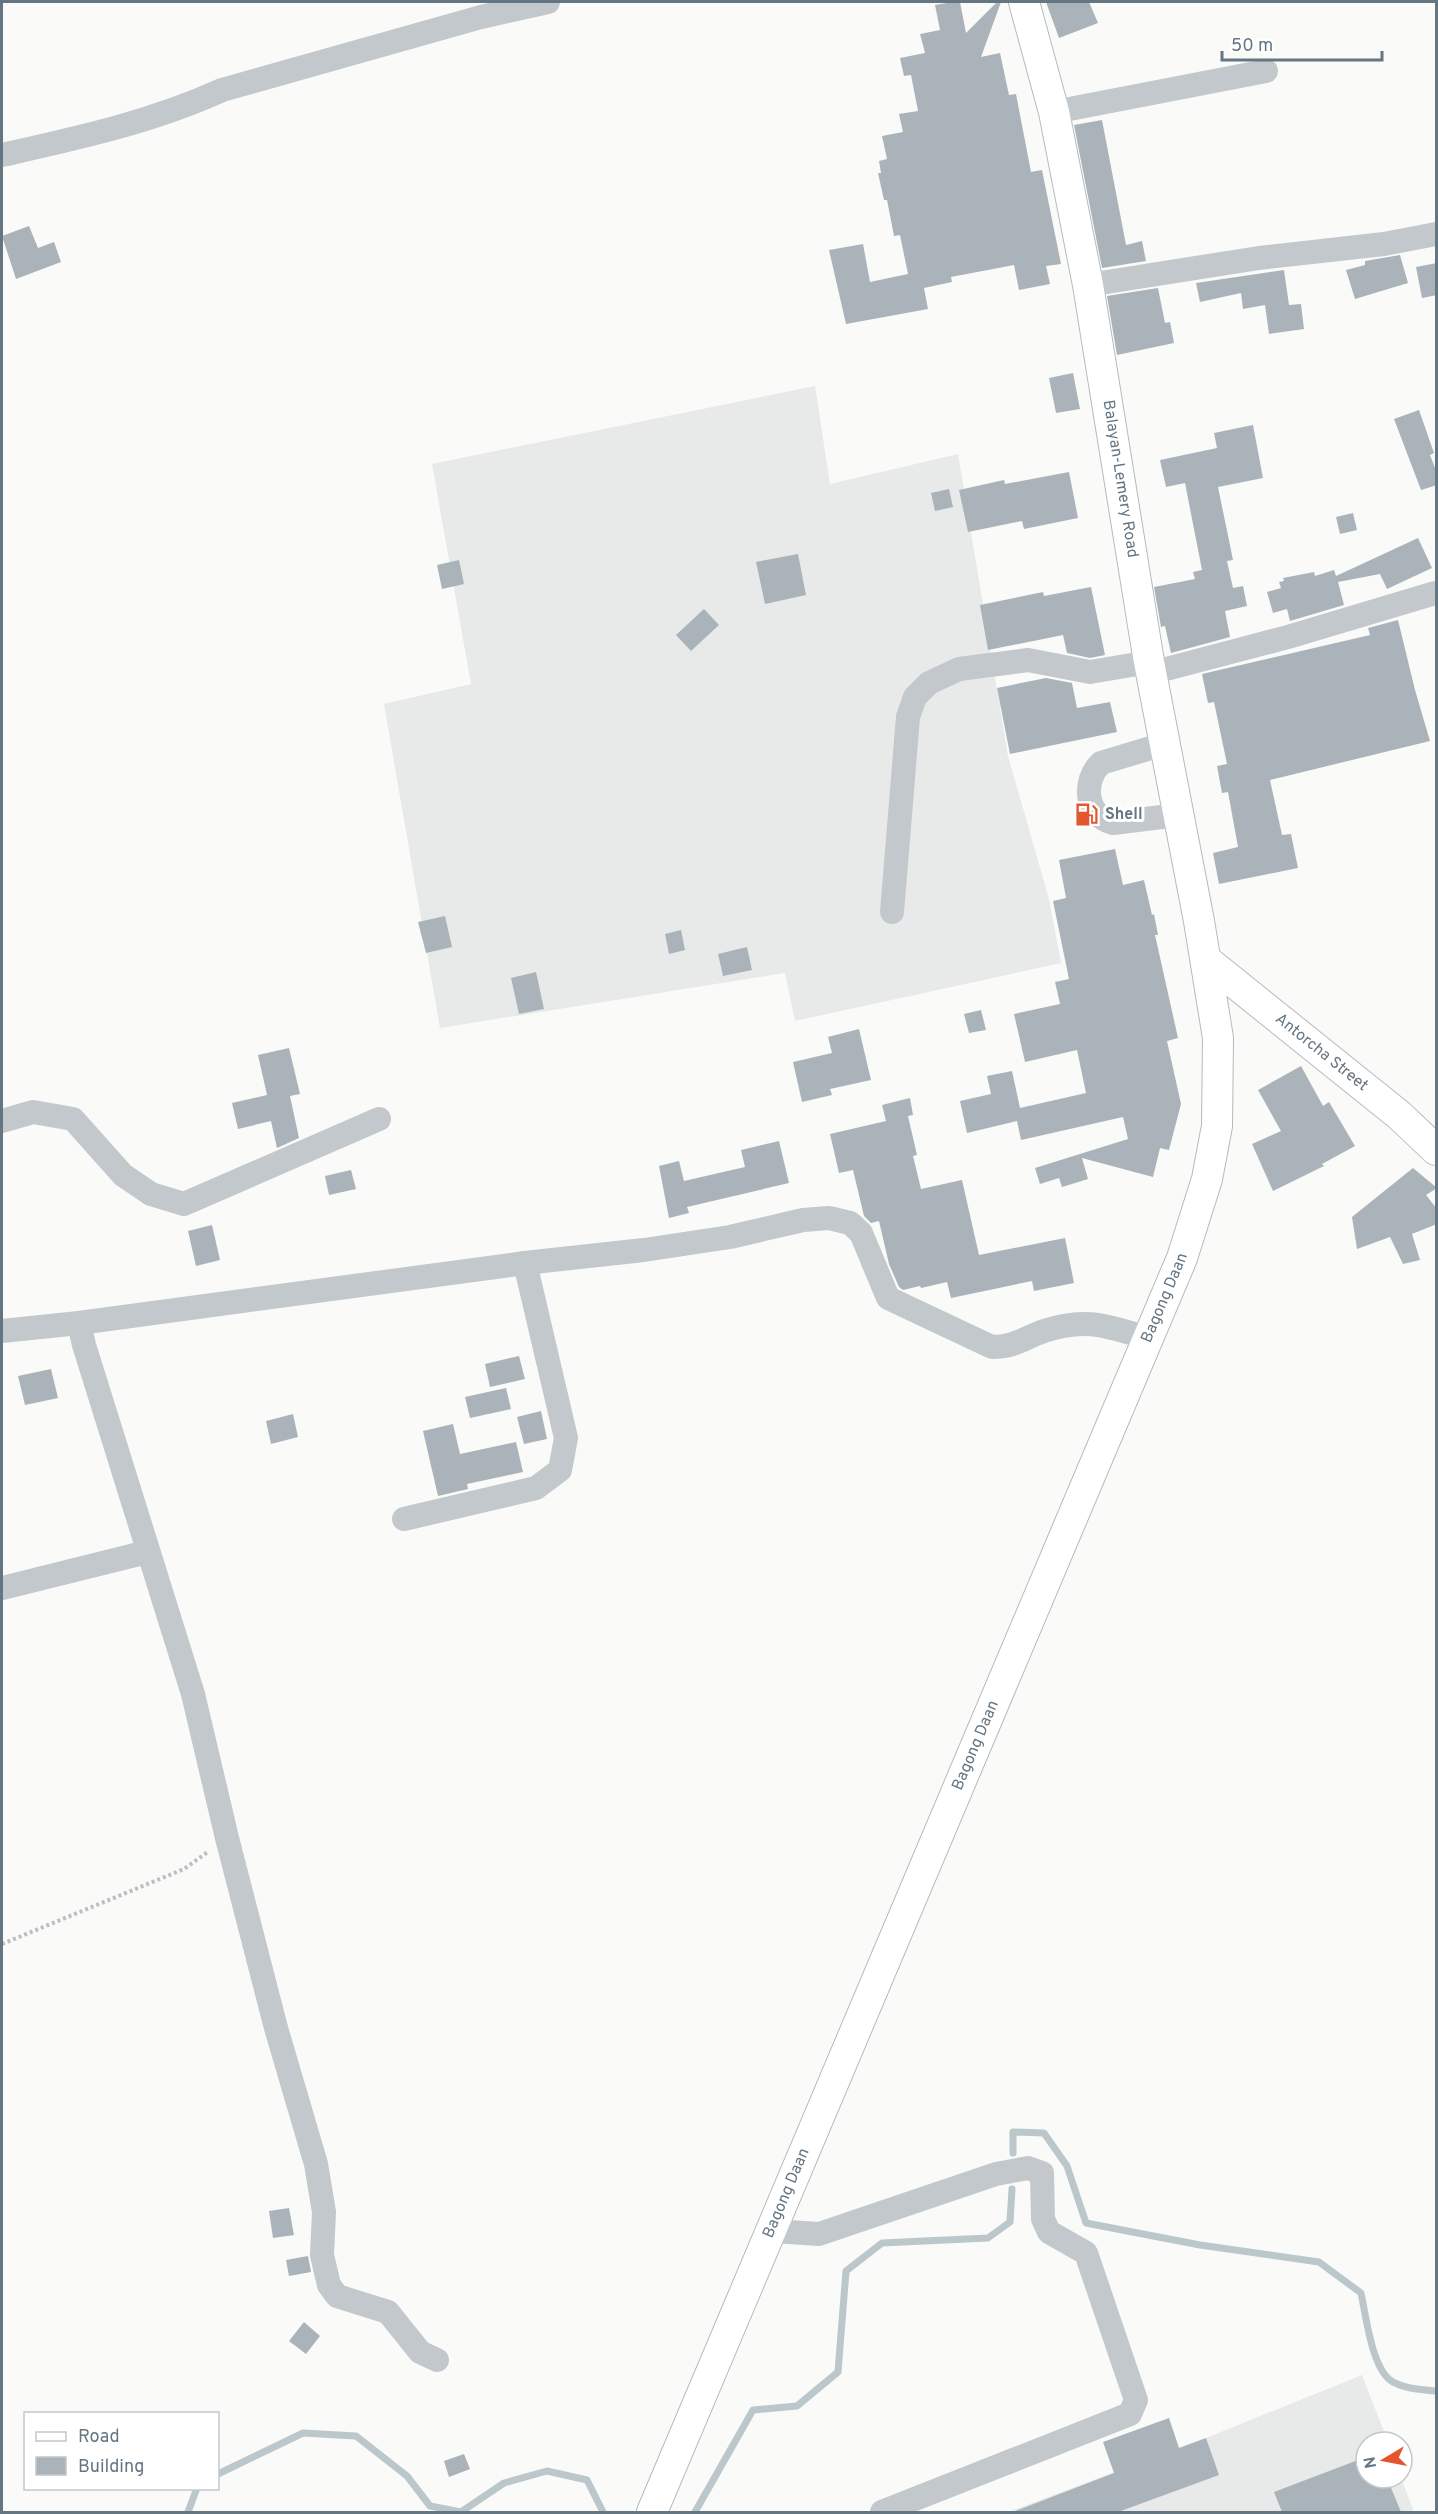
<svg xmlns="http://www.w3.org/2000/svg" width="1438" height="2514" font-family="Overpass,sans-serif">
<rect width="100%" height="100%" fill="#fafaf8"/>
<g fill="#e8e9e9">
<polygon points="815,386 830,484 958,454 1008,756 1049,899 1061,963 795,1021 785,973 440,1028 384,704 471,684 432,464"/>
<polygon points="1362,2375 1388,2442 1366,2442 1366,2478 1401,2478 1414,2512 1008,2512 1206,2438"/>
</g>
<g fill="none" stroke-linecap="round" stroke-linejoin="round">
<g stroke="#bbc7cb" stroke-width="7">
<path d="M1013,2153V2132L1044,2133L1067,2166L1086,2223L1200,2245L1319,2262L1361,2293C1366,2315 1372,2374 1395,2383C1408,2389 1423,2390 1436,2391"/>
<polyline points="218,2474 303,2433 356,2436 407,2476 430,2506 461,2512 504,2483 547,2471 587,2480 603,2512"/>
<polyline points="188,2512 197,2488"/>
<polyline points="695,2512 753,2410 797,2406 838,2372 846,2271 882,2243 988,2238 1010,2222 1012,2189"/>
</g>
</g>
<g fill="#aab3b9">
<polygon points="953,2 960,2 966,33 997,2 1001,2 981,57 1000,53 1009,95 1016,94 1031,172 1042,170 1061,264 1046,266 1050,284 1019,290 1014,265 951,277 952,282 924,288 928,309 846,324 829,250 863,244 870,282 908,274 900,235 894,236 887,200 884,200 878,173 881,173 879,161 887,159 882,136 903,132 899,114 918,111 911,75 904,76 900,58 925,53 920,34 940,30 935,5"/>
<polygon points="1046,2 1089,2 1098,23 1059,38"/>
<polygon points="1102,120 1126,245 1142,241 1146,261 1102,268 1074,125"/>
<polygon points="29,226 38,248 54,242 61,262 16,279 2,236"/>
<polygon points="1400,255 1408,283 1355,299 1346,270 1365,265 1365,261"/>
<polygon points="1437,263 1437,295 1422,298 1416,267"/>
<polygon points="1284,270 1289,305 1301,304 1304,329 1269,334 1265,305 1243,309 1241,293 1200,302 1196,283"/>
<polygon points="1158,288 1165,323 1170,322 1174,343 1117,355 1107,296"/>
<polygon points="1073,373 1080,409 1056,413 1049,378"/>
<polygon points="1419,410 1434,453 1430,455 1437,473 1437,485 1421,490 1394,419"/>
<polygon points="1253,425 1263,478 1218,487 1233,560 1227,561 1233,588 1243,586 1247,606 1225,611 1230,637 1171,653 1165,626 1161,627 1154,587 1195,579 1193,572 1202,570 1185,483 1166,487 1160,460 1217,448 1214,433"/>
<polygon points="1069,472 1078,518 1024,529 1022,521 968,532 959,490 1004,480 1005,484"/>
<polygon points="949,489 953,507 935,511 931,493"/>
<polygon points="1353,513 1357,530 1340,534 1336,517"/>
<polygon points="1418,538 1432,568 1387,589 1380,574 1338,582 1344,605 1290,621 1287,609 1273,613 1267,592 1281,588 1279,582 1284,581 1283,578 1314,572 1315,576 1334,570 1336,576"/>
<polygon points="798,554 806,595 765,604 756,562"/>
<polygon points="459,560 464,584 442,589 437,565"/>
<polygon points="1091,587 1105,655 1090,658 1067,653 1063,635 988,650 980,605 1043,592 1044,596"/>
<polygon points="704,609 719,625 691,651 676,635"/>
<polygon points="1398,620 1415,690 1430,741 1270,780 1282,835 1291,834 1298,868 1219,884 1213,853 1238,847 1228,792 1222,793 1217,766 1227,764 1214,702 1208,703 1202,674 1370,635 1368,628"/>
<polygon points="1046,678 1072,683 1077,708 1110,702 1117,732 1010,754 997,688"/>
<polygon points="1115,849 1123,885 1144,880 1152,915 1154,914 1158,935 1155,935 1178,1038 1167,1041 1181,1104 1169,1150 1160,1148 1153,1177 1082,1158 1088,1179 1062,1187 1059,1178 1040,1184 1035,1168 1128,1139 1123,1117 1021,1140 1017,1121 967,1133 960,1101 991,1094 987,1076 1012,1071 1020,1108 1086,1093 1077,1050 1025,1062 1014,1014 1060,1004 1055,982 1069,979 1053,901 1066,898 1059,860"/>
<polygon points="445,916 452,947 426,953 418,922"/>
<polygon points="681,930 685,950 669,954 665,934"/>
<polygon points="747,947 752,970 723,976 718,954"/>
<polygon points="536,972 544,1009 519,1014 511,978"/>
<polygon points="981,1010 986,1030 969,1033 964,1014"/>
<polygon points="859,1029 871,1080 830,1089 832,1095 802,1102 793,1062 832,1053 828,1037"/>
<polygon points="289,1048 300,1094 290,1096 299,1138 277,1148 271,1121 238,1129 232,1103 267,1095 258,1055"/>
<polygon points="1301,1066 1323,1106 1329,1102 1355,1146 1322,1164 1324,1166 1273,1191 1252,1144 1281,1131 1258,1090"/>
<polygon points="910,1098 913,1115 908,1116 917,1155 913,1156 921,1189 962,1180 979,1255 1065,1238 1074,1283 1034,1291 1032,1281 951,1298 947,1282 921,1288 920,1286 903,1290 899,1287 889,1264 879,1221 871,1223 864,1216 853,1170 839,1173 830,1134 886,1121 882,1105"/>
<polygon points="779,1141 789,1183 687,1207 689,1213 669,1218 659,1166 679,1161 684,1181 745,1167 741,1150"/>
<polygon points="1413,1168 1437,1188 1426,1195 1437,1209 1437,1224 1412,1234 1420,1260 1403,1264 1390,1237 1357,1249 1352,1217"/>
<polygon points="351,1170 356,1189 329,1195 325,1176"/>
<polygon points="212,1225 220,1260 196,1266 188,1231"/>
<polygon points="519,1356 525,1379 490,1387 485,1364"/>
<polygon points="51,1369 58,1398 25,1405 18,1376"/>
<polygon points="506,1388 511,1409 470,1418 465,1397"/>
<polygon points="541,1411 547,1439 524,1444 517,1417"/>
<polygon points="293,1414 298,1437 271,1444 266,1421"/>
<polygon points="453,1424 460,1454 516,1442 523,1472 467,1484 468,1489 438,1496 423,1431"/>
<polygon points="289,2208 294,2235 273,2238 269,2211"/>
<polygon points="308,2256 311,2272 289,2276 286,2260"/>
<polygon points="304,2322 320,2336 306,2354 289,2341"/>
<polygon points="1169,2418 1179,2448 1206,2438 1219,2475 1118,2512 1013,2512 1114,2473 1103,2442"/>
<polygon points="464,2454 470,2469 449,2477 444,2461"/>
<polygon points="1366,2457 1366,2478 1387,2478 1401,2512 1282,2512 1274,2492"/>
</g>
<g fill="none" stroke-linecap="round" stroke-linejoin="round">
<defs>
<g id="major">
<path id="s1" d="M1206,960L1399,1115L1436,1150"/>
<path id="s2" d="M652,2512L1182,1258L1207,1179L1217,1126L1218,1038L1199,921L1149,662L1088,285L1054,112L1024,2"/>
</g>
</defs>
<use href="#major" stroke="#b5babe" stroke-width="32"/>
<polyline stroke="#bbbfc2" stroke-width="4" stroke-dasharray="3 3" stroke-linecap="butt" points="2,1944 184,1869 209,1851"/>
<g stroke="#c3c8cc" stroke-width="24">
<polyline points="1054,112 1266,71"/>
<path d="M2,155C77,138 152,122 222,90L481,17L548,2"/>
<polyline points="1088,285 1259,258 1384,244 1436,234"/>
<polyline points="1151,673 1288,637 1435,593"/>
<path d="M1164,744L1101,763C1082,781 1085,816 1113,823L1178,815"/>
<polyline points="892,912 908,717 915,697 929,683 959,669 1028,660 1090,672 1149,662"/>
<polyline points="2,1121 33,1112 73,1119 123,1175 151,1194 184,1204 379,1119"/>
<polyline points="79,1323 84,1345 193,1694 227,1838 276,2028 316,2164 324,2212 322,2255 329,2285 337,2296 388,2312 420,2352 437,2360"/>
<path d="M2,1331L79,1323L525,1263L644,1250L730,1237L803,1220L829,1218L850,1223L861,1233L888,1298L992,1347C1015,1347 1024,1338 1044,1331C1086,1317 1107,1326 1147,1338"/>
<polyline points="404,1519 536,1488 560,1470 566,1438 525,1263"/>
<polyline points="2,1588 147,1552"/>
<polyline points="773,2231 819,2234 996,2174 1028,2168 1042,2173 1043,2219 1049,2232 1086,2253 1136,2400 1130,2414 882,2512"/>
</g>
<use href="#major" stroke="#fff" stroke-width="30"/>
</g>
<defs>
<symbol id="fuel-bare" viewBox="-9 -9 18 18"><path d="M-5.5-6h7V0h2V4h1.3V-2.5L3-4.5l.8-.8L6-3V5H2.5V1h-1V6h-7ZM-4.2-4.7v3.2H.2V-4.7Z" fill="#e4572e" stroke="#fff" stroke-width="2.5" paint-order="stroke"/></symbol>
</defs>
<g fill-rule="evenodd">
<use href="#fuel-bare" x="1070" y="798" width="33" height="33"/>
</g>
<g text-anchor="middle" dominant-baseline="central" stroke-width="6" stroke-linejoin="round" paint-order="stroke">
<g font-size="16" fill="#657683" stroke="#fff">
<text transform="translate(1120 479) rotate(81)">Balayan-Lemery Road</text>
<text stroke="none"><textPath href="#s1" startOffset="148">Antorcha Street</textPath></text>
<text stroke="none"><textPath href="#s2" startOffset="1318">Bagong Daan</textPath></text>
<text stroke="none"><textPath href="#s2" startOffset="832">Bagong Daan</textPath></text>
<text stroke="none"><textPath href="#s2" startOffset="346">Bagong Daan</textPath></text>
</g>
<g font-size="16" font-weight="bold" fill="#657683" stroke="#fff" text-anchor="start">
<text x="1105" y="815">Shell</text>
</g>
</g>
<rect width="1438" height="2514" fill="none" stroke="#657683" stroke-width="6"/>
<rect x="24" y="2412" width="195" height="78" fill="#ffffff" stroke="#c1c8cd" stroke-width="1.5"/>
<rect x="36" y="2432" width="30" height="9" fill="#ffffff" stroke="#c1c8cd" stroke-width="1.5"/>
<text x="78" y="2442" font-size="18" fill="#657683">Road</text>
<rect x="36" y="2457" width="30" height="18" fill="#aab3b9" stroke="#c1c8cd" stroke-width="1.5"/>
<text x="78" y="2472" font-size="18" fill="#657683">Building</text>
<g transform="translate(1384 2460) rotate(260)"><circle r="28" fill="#ffffff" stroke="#c1c8cd" stroke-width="1.5"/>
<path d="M0-4.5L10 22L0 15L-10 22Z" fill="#e4572e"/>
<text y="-9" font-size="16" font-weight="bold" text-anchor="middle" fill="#657683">N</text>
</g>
<path d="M1222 51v9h160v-9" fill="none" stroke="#657683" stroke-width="3"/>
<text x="1231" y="51" font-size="18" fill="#657683" stroke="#ffffff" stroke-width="4.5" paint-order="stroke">50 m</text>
</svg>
